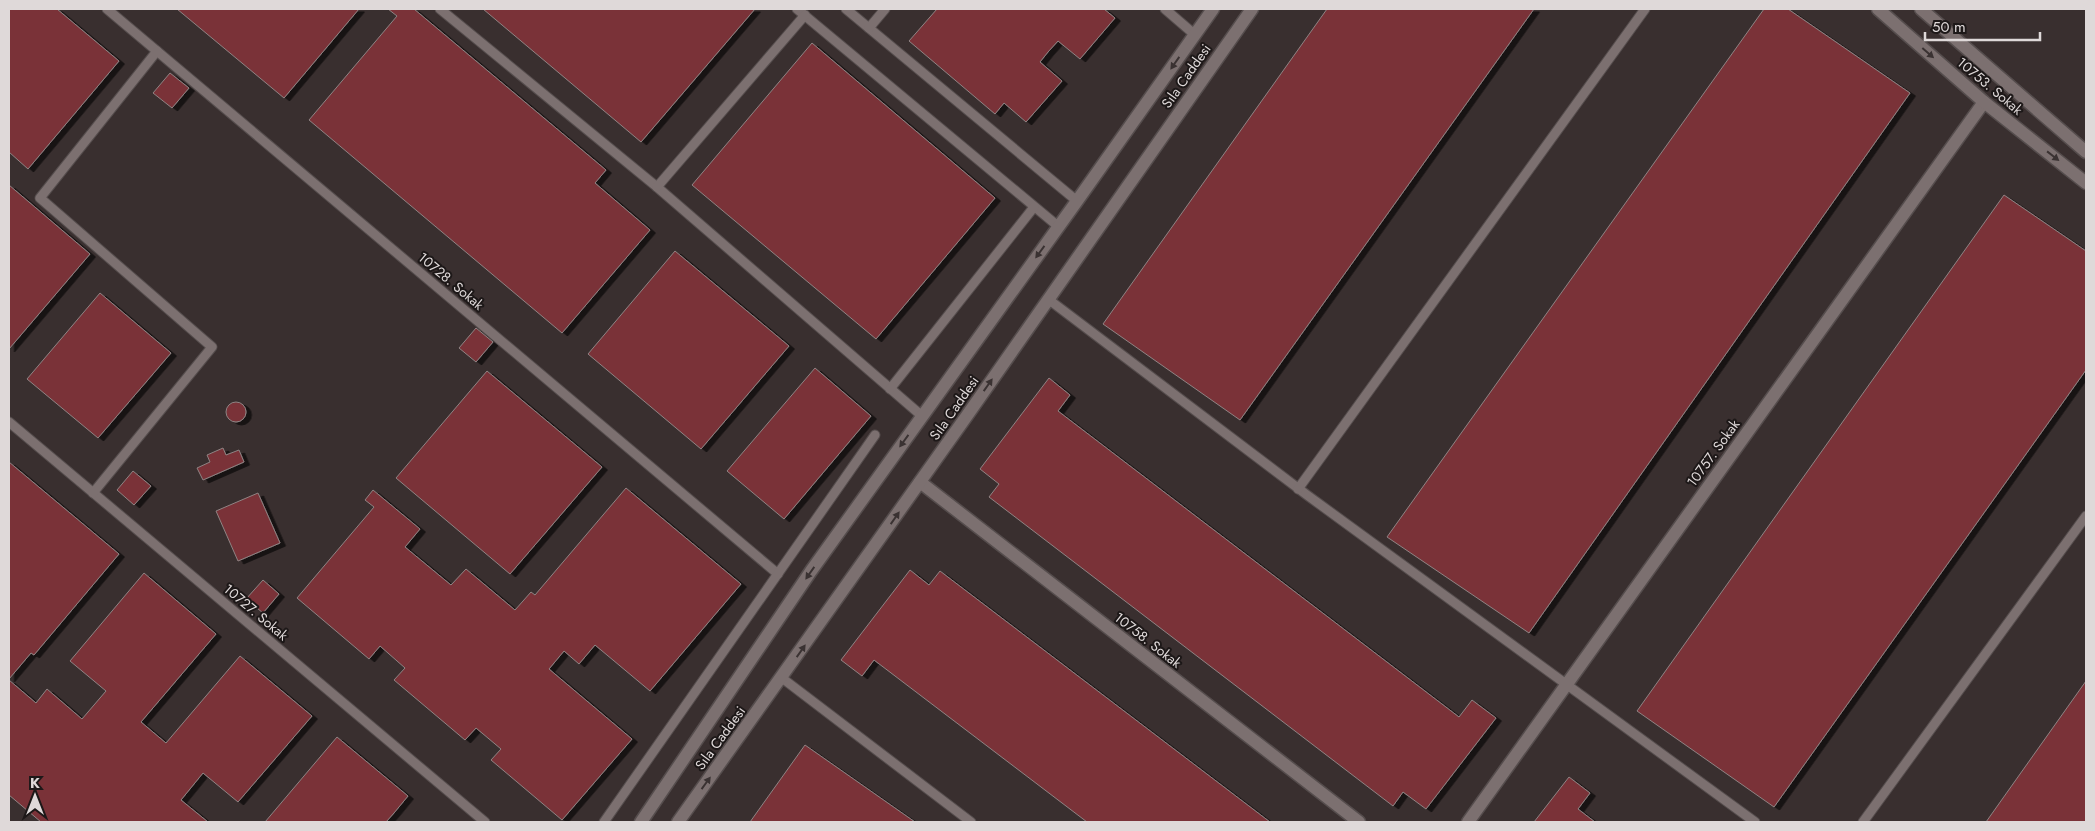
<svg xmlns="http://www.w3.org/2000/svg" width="2095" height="831" font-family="Jost,sans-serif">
<defs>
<filter id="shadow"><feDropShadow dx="5.5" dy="3" stdDeviation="0" flood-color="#0009"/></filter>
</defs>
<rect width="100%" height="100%" fill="#392f2f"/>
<g fill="#7a3339" stroke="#8f8383" filter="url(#shadow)">
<polygon points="9,9 57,9 119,61 28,169 9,152"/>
<polygon points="177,9 359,9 284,98"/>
<polygon points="388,9 414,9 606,170 595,183 650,230 562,333 309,120 397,16"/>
<polygon points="483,9 755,9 641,142"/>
<polygon points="937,9 1104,9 1115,18 1080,59 1058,41 1048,52 1040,62 1062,81 1026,122 1004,103 995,114 909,41"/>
<polygon points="1327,9 1534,9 1240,420 1103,324"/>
<polygon points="1764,9 1788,9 1910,93 1529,633 1387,537"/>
<polygon points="812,43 995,198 876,339 692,185"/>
<polygon points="170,73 189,88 172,108 153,93"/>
<polygon points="9,185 90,254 9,349"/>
<polygon points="2004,195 2086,251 2086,370 1774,807 1637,711"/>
<polygon points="675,251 789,346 701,449 588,354"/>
<polygon points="100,293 171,353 98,438 27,379"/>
<polygon points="476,328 493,342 476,362 459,348"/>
<polygon points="815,368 871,416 784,519 727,471"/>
<polygon points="487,371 602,467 510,574 396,478"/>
<polygon points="1049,378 1070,395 1058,411 1459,717 1472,700 1496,718 1426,809 1403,792 1393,806 989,497 999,484 980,469"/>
<circle cx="236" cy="412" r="10"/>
<polygon points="223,448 226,455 239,450 244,462 203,480 197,468 210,462 207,455"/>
<polygon points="9,462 119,554 34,655 31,653 9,679"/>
<polygon points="133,471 151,486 134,505 117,490"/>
<polygon points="626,488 741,584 650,691 595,645 579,664 564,651 549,669 632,739 562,820 491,760 501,749 476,728 465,740 394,680 405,668 380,646 369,659 297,598 374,507 365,500 373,490 420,529 405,547 451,585 466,569 515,610 531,592 535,595"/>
<polygon points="258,493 280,543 238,561 216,511"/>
<polygon points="910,570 929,585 940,571 1270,822 1087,822 874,660 862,676 841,660"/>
<polygon points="144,573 216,634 141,722 166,743 240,656 312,716 238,802 203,773 181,800 208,822 41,822 9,795 9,680 36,703 47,689 82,719 106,691 70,661"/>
<polygon points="263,580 279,594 263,613 246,599"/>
<polygon points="2086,681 2086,822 1986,822"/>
<polygon points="337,737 408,796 394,813 386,822 265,822"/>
<polygon points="805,745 915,822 750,822"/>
<polygon points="1569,777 1590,793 1578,809 1595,822 1534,822"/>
</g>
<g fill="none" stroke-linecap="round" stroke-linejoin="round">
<defs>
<g id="service">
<polyline points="107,9 778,574"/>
<polyline points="440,9 657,187 922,416"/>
<polyline points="797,9 1059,227"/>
<polyline points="846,9 1077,201"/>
<polyline points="1165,9 1194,34"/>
<polyline points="869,28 885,9"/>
<polyline points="657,187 805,15"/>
<polyline points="1048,299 1307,495 1755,822"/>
<polyline points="890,389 1034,207"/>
<polyline points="9,422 485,822"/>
<polyline points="1298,489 1645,9"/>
<polyline points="93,493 212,347 40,198 157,51"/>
<polyline points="782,678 971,822"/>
<polyline points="604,822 875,435"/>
<polyline points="1863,822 2086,516"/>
</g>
<g id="minor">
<polyline points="920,482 1359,822"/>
<polyline points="1468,822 1984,102"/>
</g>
<g id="tertiary">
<polyline points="1878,9 1984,102 2086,183"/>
<polyline points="1921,9 2086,152"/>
<polyline points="641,822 811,571 1077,201 1213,9"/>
<polyline points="678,822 966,417 1252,9"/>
</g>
</defs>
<use href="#service" stroke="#554d4d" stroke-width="11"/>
<use href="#minor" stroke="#554d4d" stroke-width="15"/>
<use href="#tertiary" stroke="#554d4d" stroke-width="15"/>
<use href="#service" stroke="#7c7070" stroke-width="9"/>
<use href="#minor" stroke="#7c7070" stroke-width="12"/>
<use href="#tertiary" stroke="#7c7070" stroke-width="12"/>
</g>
<defs><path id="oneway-solid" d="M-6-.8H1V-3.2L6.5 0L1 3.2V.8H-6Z" transform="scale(1.25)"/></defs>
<g fill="#3a3232">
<use href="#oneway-solid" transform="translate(1928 53) rotate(41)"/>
<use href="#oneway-solid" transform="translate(1175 63) rotate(125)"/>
<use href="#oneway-solid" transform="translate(2053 156) rotate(38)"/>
<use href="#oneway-solid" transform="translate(1040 252) rotate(126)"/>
<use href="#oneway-solid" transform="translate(988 385) rotate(-55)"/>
<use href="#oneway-solid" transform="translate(904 441) rotate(126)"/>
<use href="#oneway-solid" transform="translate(895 518) rotate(-55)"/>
<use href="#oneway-solid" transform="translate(810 573) rotate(125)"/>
<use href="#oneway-solid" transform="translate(801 651) rotate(-55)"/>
<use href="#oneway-solid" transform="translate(706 783) rotate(-54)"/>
</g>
<g text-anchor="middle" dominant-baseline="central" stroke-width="4" stroke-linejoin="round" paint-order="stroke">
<g font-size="14" fill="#dfd9d9" stroke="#1d1818">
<text transform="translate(1186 76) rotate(-55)">Sıla Caddesi</text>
<text transform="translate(1990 86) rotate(40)">10753. Sokak</text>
<text transform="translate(451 281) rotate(40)">10728. Sokak</text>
<text transform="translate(954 408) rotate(-55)">Sıla Caddesi</text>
<text transform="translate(1713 453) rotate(-54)">10757. Sokak</text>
<text transform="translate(256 612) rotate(40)">10727. Sokak</text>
<text transform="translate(1148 640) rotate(38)">10758. Sokak</text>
<text transform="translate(720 738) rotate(-54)">Sıla Caddesi</text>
</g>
</g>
<rect width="2095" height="831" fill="none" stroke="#dfd9d9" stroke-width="20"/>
<g transform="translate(35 796)" stroke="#1d1818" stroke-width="4" paint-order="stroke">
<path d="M0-4L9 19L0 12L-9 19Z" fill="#dfd9d9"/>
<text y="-8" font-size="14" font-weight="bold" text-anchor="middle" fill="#dfd9d9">K</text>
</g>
<path d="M1925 32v8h115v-8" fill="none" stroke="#dfd9d9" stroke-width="2.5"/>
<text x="1932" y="32" font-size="15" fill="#dfd9d9" stroke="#1d1818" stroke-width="4" paint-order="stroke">50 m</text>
</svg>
